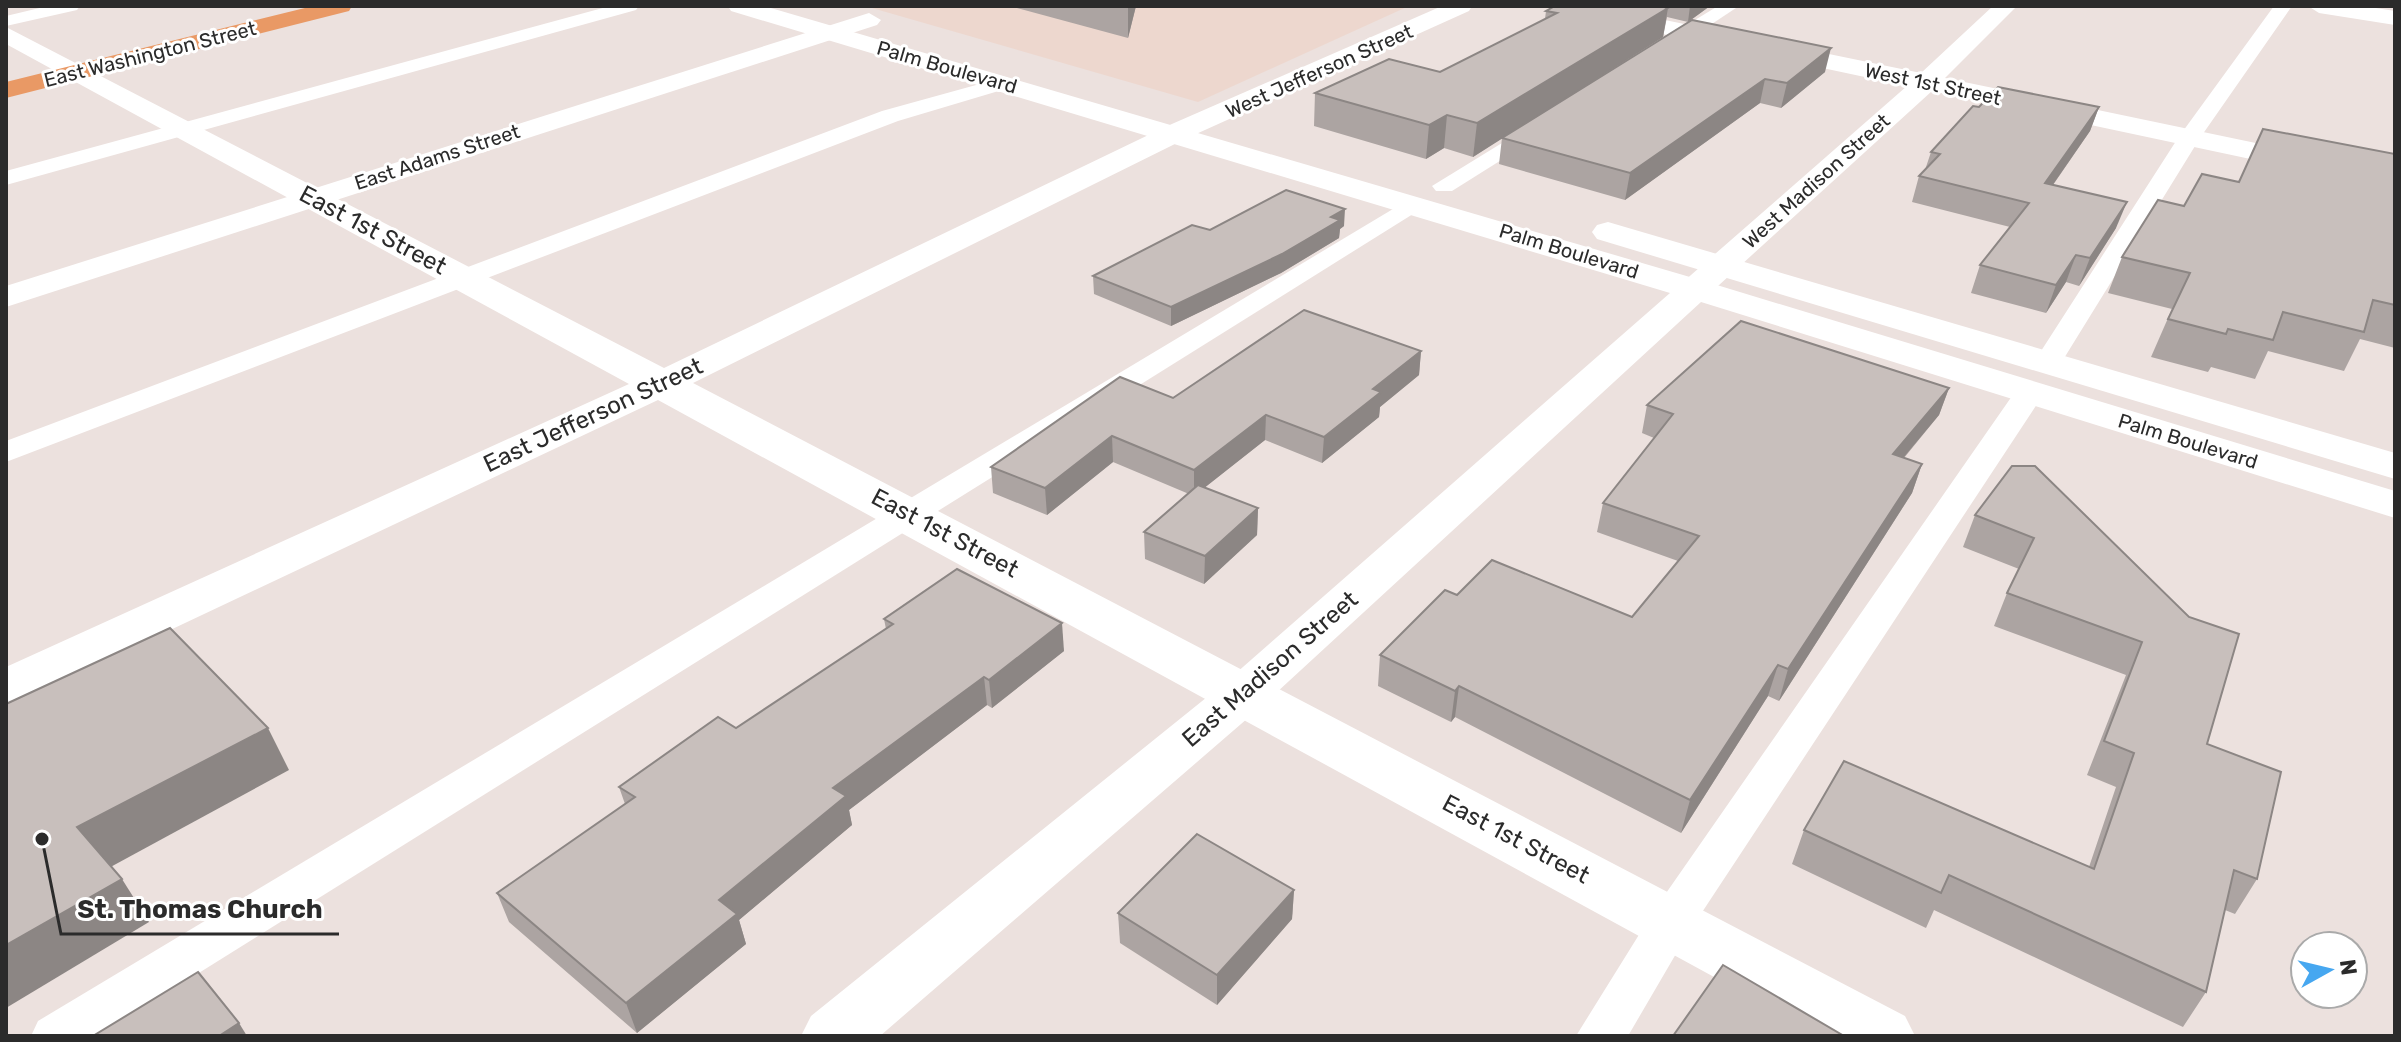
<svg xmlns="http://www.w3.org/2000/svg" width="2401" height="1042" font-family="Rubik,sans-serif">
<rect width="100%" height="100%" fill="#ece1de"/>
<polygon fill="#edd7ce" points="865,6 1409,6 1198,102"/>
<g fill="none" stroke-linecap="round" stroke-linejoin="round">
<g fill="#fff" fill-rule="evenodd">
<polygon points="48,6 80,6 77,10 6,26 6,16"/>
<polygon points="610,6 639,6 636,10 6,185 6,171"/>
<polygon points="1718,6 1739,6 1671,51 1657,51 1657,43"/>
<polygon points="2274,6 2292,6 2200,138 2058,368 2038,368 2034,362 2178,138"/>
<polygon points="1005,77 1015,83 1012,87 898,121 6,462 6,441 882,111"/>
<polygon points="1538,121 1549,127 1546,132 1452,191 1436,191 1432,186"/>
<polygon points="1413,197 1421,199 1425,204 1421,209 98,1036 31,1036 38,1021"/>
<polygon points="2030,383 2041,386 2045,392 1687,935 1628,1036 1576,1036 1655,909 2019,386"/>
</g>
<g fill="#fff" fill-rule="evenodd">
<polygon points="1553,6 1597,6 1921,73 1993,6 2017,6 1945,78 2395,172 2395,190 1932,91 1707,296 1695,299 1683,296 1678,289 1683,282 1907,86 1564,13"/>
<polygon points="2308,6 2363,6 2395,11 2395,25 2319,13"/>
<polygon points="6,27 664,368 1165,127 1185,127 1189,133 1185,139 693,383 1905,1016 1915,1036 1822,1036 658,400 24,699 6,704 6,667 629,384 6,44"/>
</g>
<g fill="#fff" fill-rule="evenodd">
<polygon points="1442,6 1472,6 1469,11 1185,139 1165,139 1161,133 1165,127"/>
<polygon points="869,13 881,20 877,25 6,307 6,286"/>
</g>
<g fill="#fff" fill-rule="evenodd">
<polygon points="728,6 764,6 1707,282 2395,491 2395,518 1701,302 1263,705 880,1036 801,1036 811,1016 1227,681 1670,293 731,11"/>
<polygon points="1608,222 2395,453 2395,479 1597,239 1592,232 1597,225"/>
</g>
<polygon fill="#e99965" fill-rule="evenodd" points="313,6 352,6 349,11 6,98 6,82"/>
</g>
<g fill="#aca4a2">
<polygon points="1010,6 1136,6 1128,38"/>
<polygon points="1555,6 1710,6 1688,22 1667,17 1663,37 1523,125 1692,20 1825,72 1781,108 1760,103 1625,200 1499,164 1502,138 1473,157 1444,148 1426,159 1314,126 1315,93 1440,72 1545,19 1546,11"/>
<polygon points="1979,107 2099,107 2090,131 2053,185 2116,228 2079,286 2066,282 2046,313 1971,293 1980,265 2010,227 1912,202 1919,176 1925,170 1931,152"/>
<polygon points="2395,154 2395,348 2360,339 2344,371 2268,351 2255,379 2211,367 2208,372 2151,357 2172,309 2108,293 2122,257 2184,206 2239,182"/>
<polygon points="1344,226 1340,229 1339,238 1281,273 1171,326 1094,294 1093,276 1210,230"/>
<polygon points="1421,351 1419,375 1380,407 1379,417 1322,463 1265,440 1204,488 1258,508 1257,535 1204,584 1145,559 1144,532 1189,494 1113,462 1047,515 993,493 991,467 1173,398"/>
<polygon points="1949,388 1939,415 1904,458 1922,464 1912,493 1779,701 1768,696 1681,833 1455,717 1451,722 1378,686 1380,655 1457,595 1632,617 1678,561 1597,532 1603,503 1654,438 1642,433 1647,405"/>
<polygon points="2035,466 2207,744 2257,879 2235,914 2225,910 2206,992 2183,1027 1934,910 1926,928 1792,864 1804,830 2089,867 2116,787 2087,775 2126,675 1994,626 2007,593 2019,569 1963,547 1975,515"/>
<polygon points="884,619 1064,651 992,708 987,705 849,810 852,825 739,920 746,944 637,1033 509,922 497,893 625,804 619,787 736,728 886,629"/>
<polygon points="1294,890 1292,919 1217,1005 1120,943 1118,913"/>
</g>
<g fill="#8c8684">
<polygon points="1128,6 1136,6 1128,38"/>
<polygon points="1690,6 1710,6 1688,22"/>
<polygon points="1668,8 1663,37 1473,157 1477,123"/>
<polygon points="1831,48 1825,72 1781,108 1787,83"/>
<polygon points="1765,79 1760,103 1625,200 1630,173"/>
<polygon points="2099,107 2090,131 2036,209 2045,183"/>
<polygon points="1447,115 1444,148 1426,159 1429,125"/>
<polygon points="2127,202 2116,228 2079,286 2090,258"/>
<polygon points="1345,209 1344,226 1340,229 1339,238 1281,273 1171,326 1171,307"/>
<polygon points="2076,255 2066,282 2046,313 2056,285"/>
<polygon points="1421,351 1419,375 1380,407 1379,417 1322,463 1324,437 1373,389"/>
<polygon points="1949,388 1939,415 1883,482 1893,454"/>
<polygon points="1266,415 1265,440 1194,496 1194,470"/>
<polygon points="1112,436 1113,462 1047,515 1045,488"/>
<polygon points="1922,464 1912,493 1779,701 1788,669"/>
<polygon points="1258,508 1257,535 1204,584 1205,556"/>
<polygon points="1062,623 1064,651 992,708 989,680"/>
<polygon points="1778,665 1768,696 1681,833 1690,800"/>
<polygon points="984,677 987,705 849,810 852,825 739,920 746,944 637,1033 626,1003 719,900 833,788"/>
<polygon points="1459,686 1455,717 1451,722 1455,691"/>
<polygon points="268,728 289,770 105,870 77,827"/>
<polygon points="122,879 149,922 6,1008 6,945"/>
<polygon points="1294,890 1292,919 1217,1005 1217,975"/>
<polygon points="239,1023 247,1036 219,1036"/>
</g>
<g fill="#c8bfbc" stroke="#8c8684" stroke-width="2">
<polygon points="1555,6 1660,6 1668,8 1477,123 1447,115 1429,125 1315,93 1389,59 1440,72 1557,13 1546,11"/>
<polygon points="1692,20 1831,48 1787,83 1765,79 1630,173 1502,138"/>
<polygon points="1998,87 2099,107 2045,183 2127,202 2090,258 2076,255 2056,285 1980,265 2029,203 1919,176 1940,154 1931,152 1973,106 1979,107"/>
<polygon points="2263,129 2395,154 2395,305 2373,300 2364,332 2283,312 2273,340 2228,329 2226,334 2168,319 2190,273 2122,257 2158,200 2184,206 2202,174 2239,182"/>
<polygon points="1286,190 1345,209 1331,217 1340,220 1282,254 1171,307 1093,276 1192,225 1210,230"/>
<polygon points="1304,310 1421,351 1373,389 1381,392 1324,437 1266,415 1194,470 1112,436 1045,488 991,467 1120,377 1173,398"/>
<polygon points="1741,321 1949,388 1893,454 1922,464 1788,669 1778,665 1690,800 1459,686 1455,691 1380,655 1445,590 1457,595 1492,560 1632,617 1699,536 1603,503 1673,414 1647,405"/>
<polygon points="2012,466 2035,466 2189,617 2239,634 2207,744 2281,772 2257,879 2234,870 2206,992 1949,875 1941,893 1804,830 1844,761 2094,869 2134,753 2104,741 2142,642 2007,593 2034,538 1975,515"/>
<polygon points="1198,485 1258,508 1205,556 1144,532"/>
<polygon points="957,569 1062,623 989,680 984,677 833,788 846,796 719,900 737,914 626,1003 497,893 635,797 619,787 718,717 736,728 893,624 884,619"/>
<polygon points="170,628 268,728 77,827 122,879 6,945 6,704"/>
<polygon points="1197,834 1294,890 1217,975 1118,913"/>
<polygon points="1723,965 1844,1036 1673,1036"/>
<polygon points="198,972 239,1023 219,1036 93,1036"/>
</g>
<g text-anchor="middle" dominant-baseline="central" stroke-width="6" stroke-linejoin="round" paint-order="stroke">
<g font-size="20" fill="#2b2b2b" stroke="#fff">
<text transform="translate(150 54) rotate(-14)">East Washington Street</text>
<text transform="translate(947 67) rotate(16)">Palm Boulevard</text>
<text transform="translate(1319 71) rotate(-24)">West Jefferson Street</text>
<text transform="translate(1933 84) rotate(12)">West 1st Street</text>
<text transform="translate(437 157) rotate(-18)">East Adams Street</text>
<text transform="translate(1816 181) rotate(-42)">West Madison Street</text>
<text transform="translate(1569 251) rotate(17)">Palm Boulevard</text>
<text transform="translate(2188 441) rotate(17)">Palm Boulevard</text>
</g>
<g font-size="24" fill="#2b2b2b" stroke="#fff">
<text transform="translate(373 230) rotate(28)">East 1st Street</text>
<text transform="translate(593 415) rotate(-25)">East Jefferson Street</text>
<text transform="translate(945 533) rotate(28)">East 1st Street</text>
<text transform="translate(1270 669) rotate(-41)">East Madison Street</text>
<text transform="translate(1516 839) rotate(28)">East 1st Street</text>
</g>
</g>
<path fill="none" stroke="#2b2b2b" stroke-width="3" d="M42 839L61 934H339"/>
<circle fill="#2b2b2b" stroke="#fff" stroke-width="3" cx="42" cy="839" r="8"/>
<g font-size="26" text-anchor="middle" font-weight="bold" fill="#2b2b2b" stroke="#fff" stroke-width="6" stroke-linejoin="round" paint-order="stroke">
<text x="200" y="918">St. Thomas Church</text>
</g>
<rect width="2401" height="1042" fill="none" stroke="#2b2b2b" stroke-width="16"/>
<g transform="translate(2329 970) rotate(82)"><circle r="38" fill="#ffffff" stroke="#aaaaaa" stroke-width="2"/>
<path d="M0-6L14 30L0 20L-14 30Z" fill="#46a7f0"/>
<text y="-12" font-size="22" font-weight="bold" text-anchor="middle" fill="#2b2b2b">N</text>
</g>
</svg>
